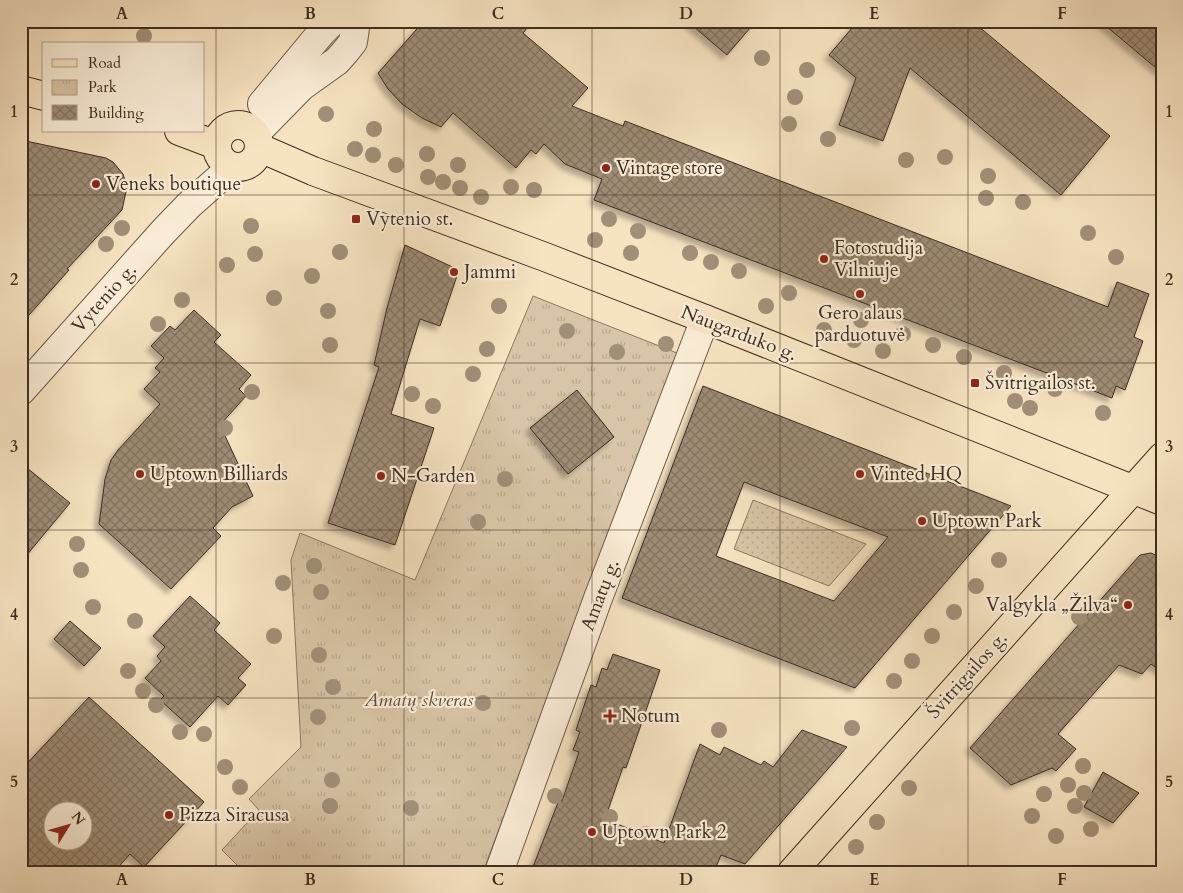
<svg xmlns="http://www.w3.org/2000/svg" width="1183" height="893" font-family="Cardo,serif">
<defs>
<pattern id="grass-dots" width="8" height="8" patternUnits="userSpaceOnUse" patternTransform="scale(1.25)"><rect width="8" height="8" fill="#d8c4a6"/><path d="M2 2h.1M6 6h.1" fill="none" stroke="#baa98f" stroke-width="1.8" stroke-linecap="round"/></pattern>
<pattern id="park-tufts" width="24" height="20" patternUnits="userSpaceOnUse" patternTransform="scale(1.25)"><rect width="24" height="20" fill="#d8c4a6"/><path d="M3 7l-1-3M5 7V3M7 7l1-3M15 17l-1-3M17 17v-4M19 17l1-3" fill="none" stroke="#baa98f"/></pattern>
<pattern id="building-cross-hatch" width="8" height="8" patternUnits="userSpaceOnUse" patternTransform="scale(1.25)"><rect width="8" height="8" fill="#9e8c74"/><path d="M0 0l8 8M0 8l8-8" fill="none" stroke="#82735f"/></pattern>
<filter id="shadow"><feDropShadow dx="-4.5" dy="4.5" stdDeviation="2.5" flood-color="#0004"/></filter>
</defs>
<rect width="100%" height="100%" fill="#f7e3c2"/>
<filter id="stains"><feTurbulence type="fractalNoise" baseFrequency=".004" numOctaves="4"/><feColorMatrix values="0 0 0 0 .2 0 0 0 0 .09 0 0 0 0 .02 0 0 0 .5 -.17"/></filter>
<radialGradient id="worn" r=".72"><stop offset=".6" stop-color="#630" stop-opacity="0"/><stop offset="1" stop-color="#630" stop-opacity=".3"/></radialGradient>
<polygon fill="url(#grass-dots)" stroke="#8b7863" points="753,500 866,544 829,586 734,549"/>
<polygon fill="url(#park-tufts)" stroke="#8b7863" points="533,296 677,353 483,872 244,872 222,850 259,810 249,799 301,747 291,560 300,533 415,580"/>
<g fill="url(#building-cross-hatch)" stroke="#3e2d20" fill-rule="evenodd" filter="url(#shadow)">
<polygon points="424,21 533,21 523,33 588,88 572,106 623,126 625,121 1108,307 1117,282 1149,294 1134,337 1143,341 1125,390 1116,386 1112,398 594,200 602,179 565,164 544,144 536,154 531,150 516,168 453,113 441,127 422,118 402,104 388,89 378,73"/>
<polygon points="687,21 756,21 727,55"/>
<polygon points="858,21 972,21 1110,136 1061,195 910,68 883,141 839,125 856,78 829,55"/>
<polygon points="1100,21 1162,21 1162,73"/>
<polygon points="21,140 106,158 113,162 123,174 127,187 122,210 67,269 69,270 21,324"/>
<polygon points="405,245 459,270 440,326 420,319 391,414 434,428 395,545 328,523 379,367 374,365 387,308"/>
<polygon points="194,310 221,335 214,342 251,375 239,389 246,396 220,425 253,496 232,507 213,528 221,536 171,589 99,524 105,479 111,460 118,450 160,404 144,389 160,372 155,368 164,358 151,346 170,326 175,330"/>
<path d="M703,386L1011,506L855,688L622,598ZM744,482L888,537L834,601L716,556Z"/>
<polygon points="577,390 614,437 568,474 530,428"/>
<polygon points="21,463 70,503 21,562"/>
<polygon points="1151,553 1162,558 1162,672 1151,664 1142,674 1119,665 1058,734 1076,749 1056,771 1052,768 1011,785 970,748 1140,555"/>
<polygon points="190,596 220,623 214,630 251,664 238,678 246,685 228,705 218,696 190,727 160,700 164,696 145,678 161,661 157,656 165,647 153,636"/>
<polygon points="70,621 101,648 84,666 54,639"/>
<polygon points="613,654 660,670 626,768 623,767 605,819 664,843 700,744 720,755 724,747 761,765 764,761 773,767 802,730 847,747 745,864 721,855 714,872 531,872 559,800 562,801 579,752 573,750 580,732 576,730 591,685 596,687 602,668 607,670"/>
<path d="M89,697L204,802L144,867L130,854L114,872H21V770ZM52,810H82V840H52Z"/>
<polygon points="1103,772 1139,793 1113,823 1084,807"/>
</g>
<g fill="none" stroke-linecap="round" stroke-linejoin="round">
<defs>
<g id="minor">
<polyline points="262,104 321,33 333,21"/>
<polyline points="256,133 302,86 337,61 345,52 353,42 356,21"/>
<polyline points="21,391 163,232 189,205 232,167"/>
<polyline points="499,872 597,601 705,319"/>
</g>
<g id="major">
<polyline points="21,90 44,96"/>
<circle cx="238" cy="146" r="21"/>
<polyline points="179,131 216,145"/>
<polyline points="260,148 313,171 545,257 705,319 1162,501"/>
<polyline points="792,872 1162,457"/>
</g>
</defs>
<use href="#minor" stroke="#6c5a48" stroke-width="30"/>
<use href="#major" stroke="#3e2d20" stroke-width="30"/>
<use href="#minor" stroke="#faedd7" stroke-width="28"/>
<use href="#major" stroke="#f7e3c2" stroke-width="28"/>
</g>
<g fill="#a28f78">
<circle cx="144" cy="36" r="8"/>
<circle cx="762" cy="58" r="8"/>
<circle cx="807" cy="70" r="8"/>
<circle cx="795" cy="97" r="8"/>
<circle cx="326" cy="114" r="8"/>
<circle cx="789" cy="124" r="8"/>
<circle cx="374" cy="129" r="8"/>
<circle cx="828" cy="139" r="8"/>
<circle cx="355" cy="149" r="8"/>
<circle cx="427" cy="154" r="8"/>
<circle cx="373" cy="155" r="8"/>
<circle cx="945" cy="157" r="8"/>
<circle cx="906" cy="160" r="8"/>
<circle cx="396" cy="165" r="8"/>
<circle cx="458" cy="165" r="8"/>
<circle cx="988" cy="176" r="8"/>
<circle cx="428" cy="177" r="8"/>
<circle cx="443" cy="182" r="8"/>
<circle cx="511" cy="187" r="8"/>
<circle cx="460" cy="188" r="8"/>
<circle cx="534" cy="190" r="8"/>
<circle cx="481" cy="197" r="8"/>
<circle cx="986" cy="198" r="8"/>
<circle cx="1023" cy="202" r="8"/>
<circle cx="609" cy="219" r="8"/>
<circle cx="251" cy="226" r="8"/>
<circle cx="122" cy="228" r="8"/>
<circle cx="638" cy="231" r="8"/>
<circle cx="1088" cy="233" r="8"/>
<circle cx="595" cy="240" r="8"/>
<circle cx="106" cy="244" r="8"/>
<circle cx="340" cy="252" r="8"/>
<circle cx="631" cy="253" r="8"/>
<circle cx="690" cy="253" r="8"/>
<circle cx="255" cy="254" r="8"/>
<circle cx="1116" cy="257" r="8"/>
<circle cx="711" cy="262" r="8"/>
<circle cx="227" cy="265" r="8"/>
<circle cx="739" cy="271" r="8"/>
<circle cx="312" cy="276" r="8"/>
<circle cx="789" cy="293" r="8"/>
<circle cx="274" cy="298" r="8"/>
<circle cx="182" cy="300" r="8"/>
<circle cx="499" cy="306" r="8"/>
<circle cx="766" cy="306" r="8"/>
<circle cx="328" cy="311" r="8"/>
<circle cx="861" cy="320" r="8"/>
<circle cx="158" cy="324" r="8"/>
<circle cx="824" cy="330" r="8"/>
<circle cx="567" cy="331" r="8"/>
<circle cx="903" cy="334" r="8"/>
<circle cx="854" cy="340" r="8"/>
<circle cx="666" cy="344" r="8"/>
<circle cx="330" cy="345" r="8"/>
<circle cx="933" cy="345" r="8"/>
<circle cx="487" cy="349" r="8"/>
<circle cx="883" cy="351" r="8"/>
<circle cx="617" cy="352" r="8"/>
<circle cx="964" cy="357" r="8"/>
<circle cx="1004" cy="373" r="8"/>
<circle cx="473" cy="374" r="8"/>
<circle cx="1055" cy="389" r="8"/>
<circle cx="252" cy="392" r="8"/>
<circle cx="412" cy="394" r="8"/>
<circle cx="1015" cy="401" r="8"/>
<circle cx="433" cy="406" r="8"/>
<circle cx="1030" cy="408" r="8"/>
<circle cx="1103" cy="413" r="8"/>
<circle cx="225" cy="428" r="8"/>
<circle cx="505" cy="479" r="8"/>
<circle cx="478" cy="522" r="8"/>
<circle cx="77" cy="544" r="8"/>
<circle cx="999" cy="560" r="8"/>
<circle cx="314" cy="566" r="8"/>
<circle cx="81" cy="570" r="8"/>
<circle cx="283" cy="583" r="8"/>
<circle cx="976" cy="586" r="8"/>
<circle cx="321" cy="592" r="8"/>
<circle cx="93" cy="607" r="8"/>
<circle cx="954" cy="612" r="8"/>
<circle cx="1079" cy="617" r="8"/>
<circle cx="135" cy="621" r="8"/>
<circle cx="274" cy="636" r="8"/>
<circle cx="932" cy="636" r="8"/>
<circle cx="319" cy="655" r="8"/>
<circle cx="912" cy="661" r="8"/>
<circle cx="128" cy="671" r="8"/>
<circle cx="894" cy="681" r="8"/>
<circle cx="333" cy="687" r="8"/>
<circle cx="143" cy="691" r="8"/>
<circle cx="483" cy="703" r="8"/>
<circle cx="156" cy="705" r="8"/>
<circle cx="318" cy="717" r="8"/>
<circle cx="852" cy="728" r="8"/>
<circle cx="719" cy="730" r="8"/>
<circle cx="180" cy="732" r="8"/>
<circle cx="204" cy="734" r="8"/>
<circle cx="1083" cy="766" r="8"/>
<circle cx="225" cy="767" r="8"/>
<circle cx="332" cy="780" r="8"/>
<circle cx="1068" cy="785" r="8"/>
<circle cx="240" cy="787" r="8"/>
<circle cx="909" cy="788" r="8"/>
<circle cx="1084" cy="793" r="8"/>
<circle cx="1044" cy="794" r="8"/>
<circle cx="555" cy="796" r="8"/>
<circle cx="330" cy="806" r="8"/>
<circle cx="1075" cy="806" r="8"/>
<circle cx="411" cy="808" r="8"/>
<circle cx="1032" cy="816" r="8"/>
<circle cx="610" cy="817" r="8"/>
<circle cx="877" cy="822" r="8"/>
<circle cx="1091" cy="829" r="8"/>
<circle cx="646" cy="834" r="8"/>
<circle cx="1056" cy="836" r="8"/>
<circle cx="856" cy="847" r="8"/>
</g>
<path fill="none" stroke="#3e2d20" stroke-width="1" stroke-opacity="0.55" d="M216,21V872M404,21V872M592,21V872M780,21V872M968,21V872M21,195H1162M21,363H1162M21,530H1162M21,698H1162"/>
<g fill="#8f2418" stroke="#faedd7" stroke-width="2">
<circle cx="606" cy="168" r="5"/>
<circle cx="96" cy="184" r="5"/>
<rect x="351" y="214" width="10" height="10" rx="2.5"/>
<circle cx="824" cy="259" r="5"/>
<circle cx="454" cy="272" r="5"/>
<circle cx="860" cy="294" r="5"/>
<rect x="970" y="378" width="10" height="10" rx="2.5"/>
<circle cx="140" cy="474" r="5"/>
<circle cx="860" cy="474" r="5"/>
<circle cx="381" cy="476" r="5"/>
<circle cx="922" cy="521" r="5"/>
<circle cx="1128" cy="605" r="5"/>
<path d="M607.5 708.5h5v5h5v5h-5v5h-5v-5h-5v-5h5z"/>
<circle cx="169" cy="815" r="5"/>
<circle cx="592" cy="832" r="5"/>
</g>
<g text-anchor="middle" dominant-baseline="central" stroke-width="4.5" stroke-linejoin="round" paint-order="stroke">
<g font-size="19" fill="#3e2d20" stroke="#faedd7" text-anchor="start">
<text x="616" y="168">Vintage store</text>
<text x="106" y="184">Veneks boutique</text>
<text x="366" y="219">Vytenio st.</text>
<text x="834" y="248">Fotostudija<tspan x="834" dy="22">Vilniuje</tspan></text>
<text x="464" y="272">Jammi</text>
<text x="860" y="313" text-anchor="middle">Gero alaus<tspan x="860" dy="22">parduotuvė</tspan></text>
<text x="985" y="383">Švitrigailos st.</text>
<text x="150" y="474">Uptown Billiards</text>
<text x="870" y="474">Vinted HQ</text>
<text x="391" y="476">N-Garden</text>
<text x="932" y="521">Uptown Park</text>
<text x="1118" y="605" text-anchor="end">Valgykla „Žilva“</text>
<text x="621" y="716">Notum</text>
<text x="179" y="815">Pizza Siracusa</text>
<text x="602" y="832">Uptown Park 2</text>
</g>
<g font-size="19" fill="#3e2d20" stroke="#faedd7">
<text transform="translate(104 298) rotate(-48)">Vytenio g.</text>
<text transform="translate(739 333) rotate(21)">Naugarduko g.</text>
<text transform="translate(600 595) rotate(-69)">Amatų g.</text>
<text transform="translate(967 675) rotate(-48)">Švitrigailos g.</text>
</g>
<g font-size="19" font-style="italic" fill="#5d4b3b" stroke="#faedd7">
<text x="419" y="700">Amatų skveras</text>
</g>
</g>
<rect width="1183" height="893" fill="none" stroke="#f7e3c2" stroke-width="55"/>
<rect x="42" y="42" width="162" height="90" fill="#faedd7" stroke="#afa08e"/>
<rect x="52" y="59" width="25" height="8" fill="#f7e3c2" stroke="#afa08e"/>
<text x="88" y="68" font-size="15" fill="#3e2d20">Road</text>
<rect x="52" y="80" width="25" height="15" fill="url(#park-tufts)" stroke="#afa08e"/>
<text x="88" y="92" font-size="15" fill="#3e2d20">Park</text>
<rect x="52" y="105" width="25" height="15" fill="url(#building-cross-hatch)" stroke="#afa08e"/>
<text x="88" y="118" font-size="15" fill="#3e2d20">Building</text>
<g transform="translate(68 826) rotate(53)"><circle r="24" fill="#faedd7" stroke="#afa08e"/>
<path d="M0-4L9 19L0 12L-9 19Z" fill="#8f2418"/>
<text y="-8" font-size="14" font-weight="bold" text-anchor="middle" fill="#3e2d20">N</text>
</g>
<rect x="28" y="28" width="1128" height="838" fill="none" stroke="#3e2d20" stroke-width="2"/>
<g font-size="16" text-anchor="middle" font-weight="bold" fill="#3e2d20">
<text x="122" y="19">A</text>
<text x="310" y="19">B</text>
<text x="498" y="19">C</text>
<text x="686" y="19">D</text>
<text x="874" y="19">E</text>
<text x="1062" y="19">F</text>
<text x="14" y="117">1</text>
<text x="1169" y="117">1</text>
<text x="14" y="285">2</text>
<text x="1169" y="285">2</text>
<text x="14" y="452">3</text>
<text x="1169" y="452">3</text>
<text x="14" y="620">4</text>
<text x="1169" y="620">4</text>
<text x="14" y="787">5</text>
<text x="1169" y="787">5</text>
<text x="122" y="885">A</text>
<text x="310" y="885">B</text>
<text x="498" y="885">C</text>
<text x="686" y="885">D</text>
<text x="874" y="885">E</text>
<text x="1062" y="885">F</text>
</g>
<rect width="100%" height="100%" filter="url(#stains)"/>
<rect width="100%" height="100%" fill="url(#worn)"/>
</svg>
